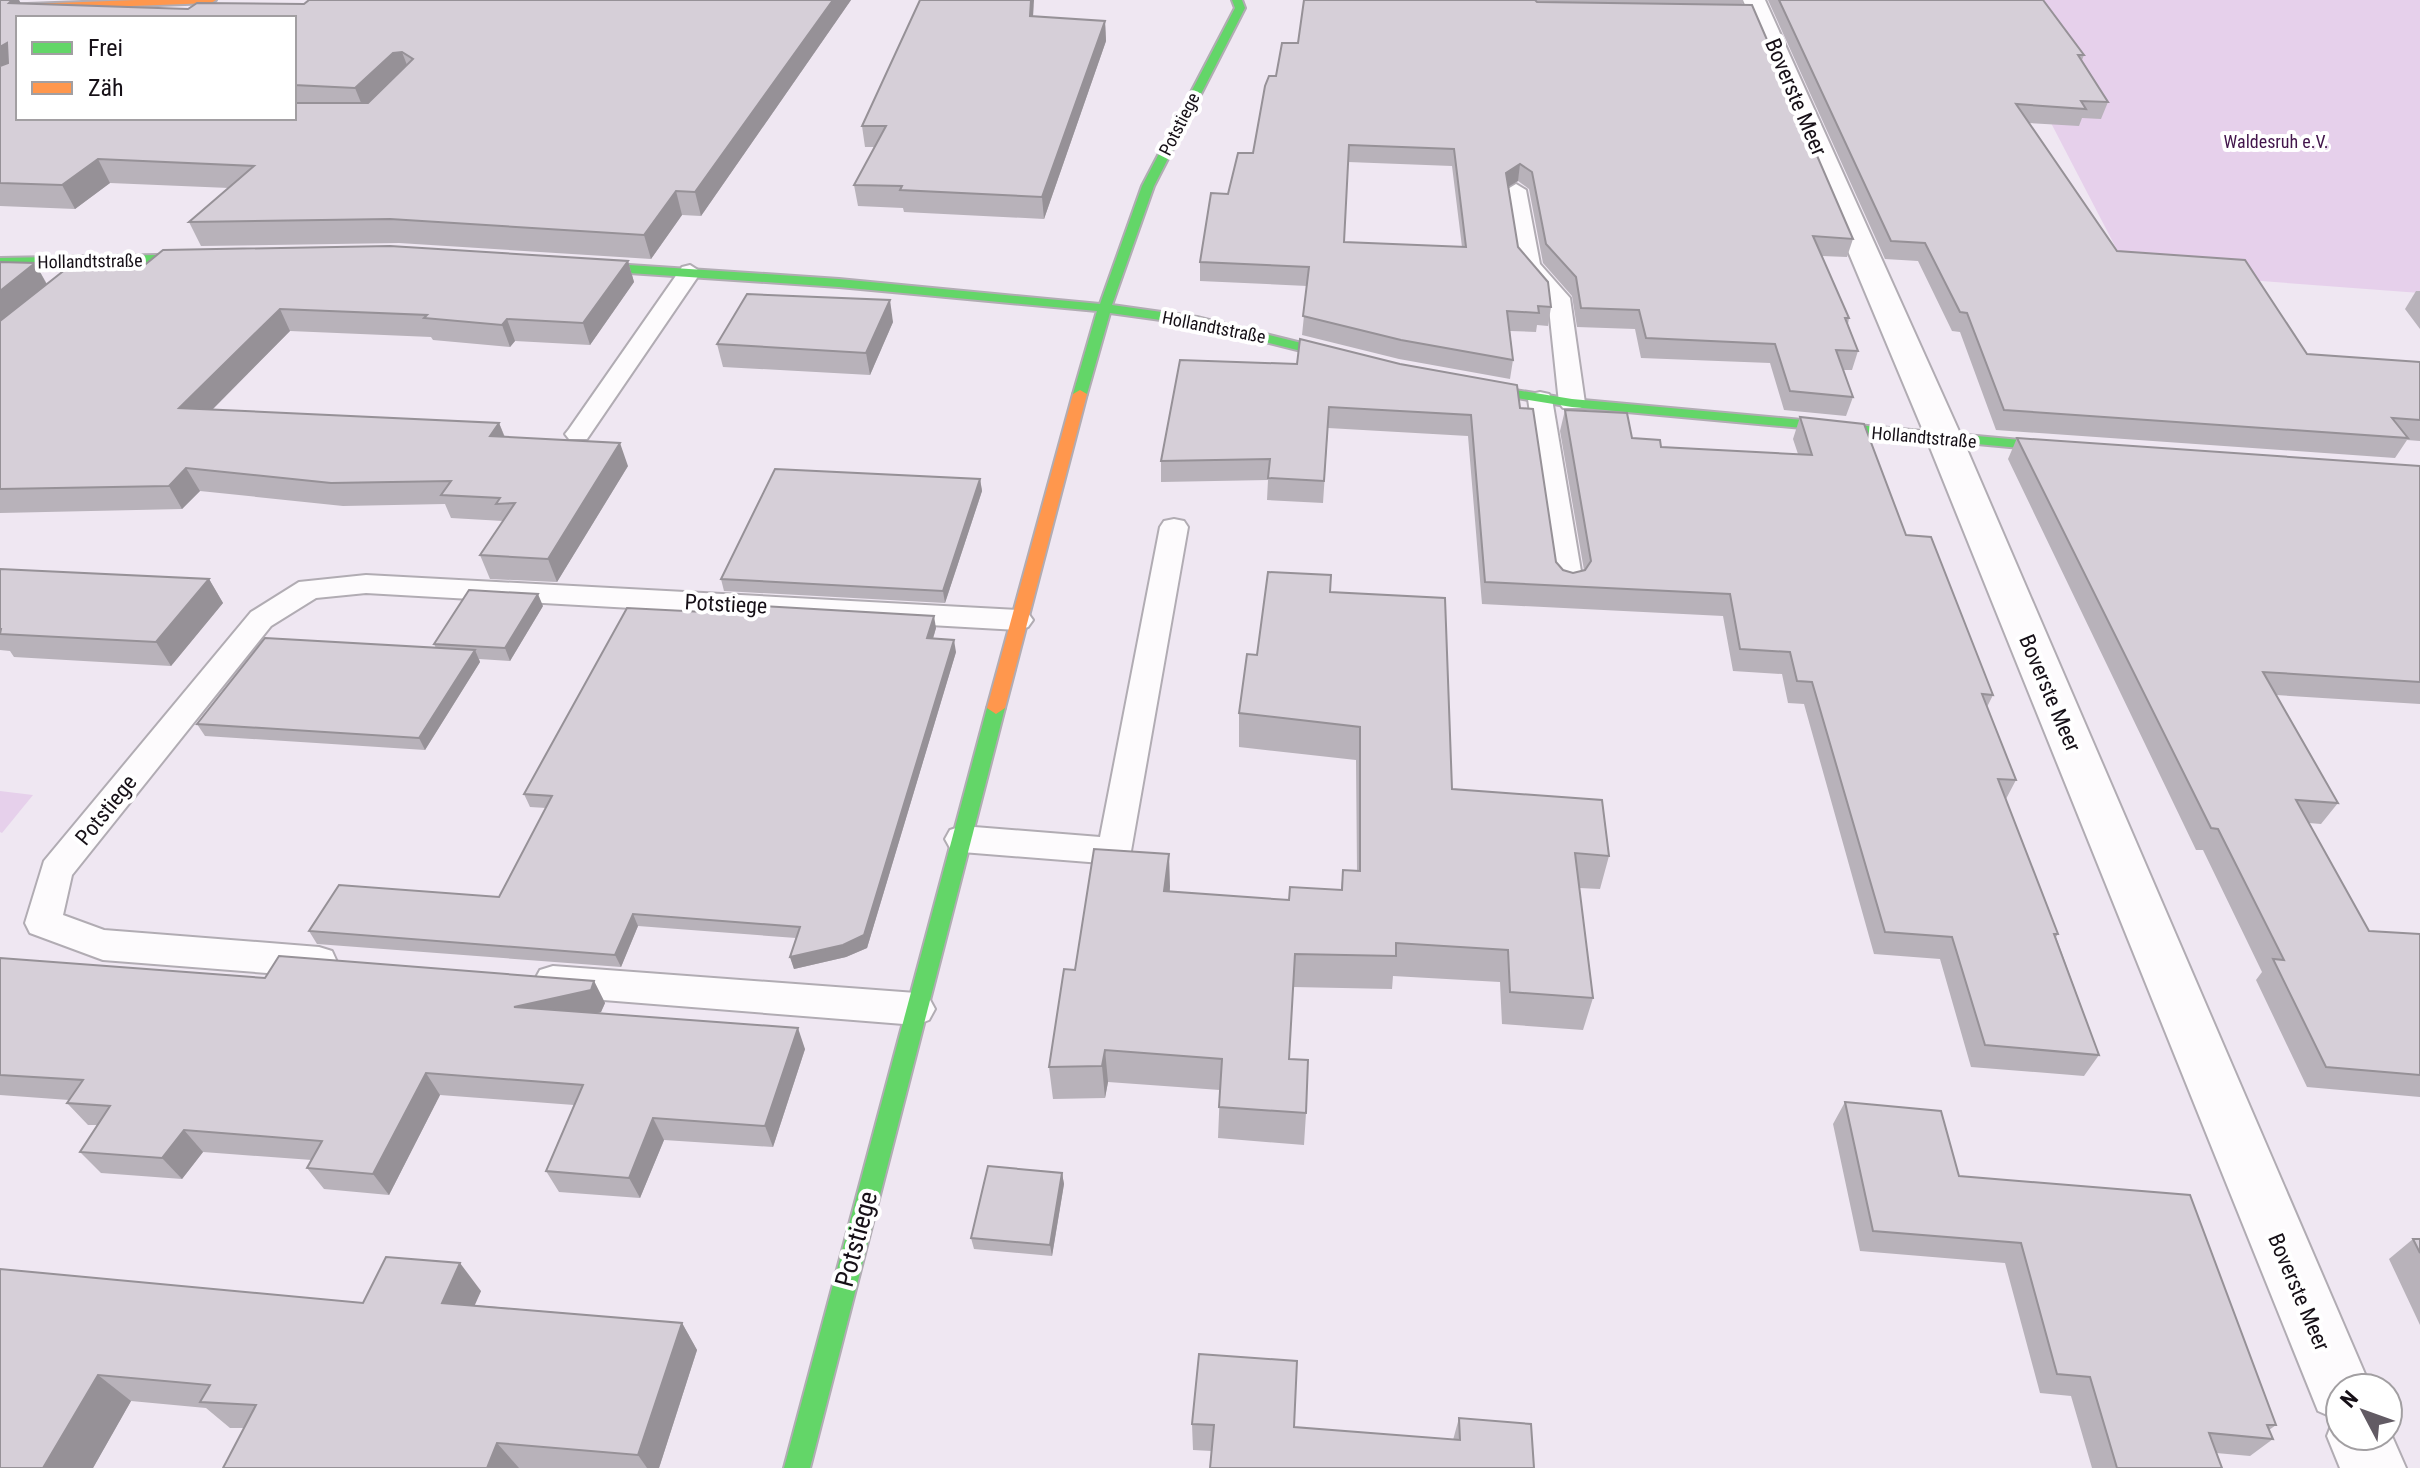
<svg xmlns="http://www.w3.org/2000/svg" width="2420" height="1468" font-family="'Roboto Condensed',sans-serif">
<rect width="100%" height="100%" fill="#efe7f2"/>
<g fill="#e6d0eb">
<polygon points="1987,0 2420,0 2420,293 2128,271"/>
<polygon points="0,791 33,795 2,833 0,832"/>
</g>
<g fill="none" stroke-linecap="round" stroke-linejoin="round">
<defs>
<g id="lane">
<polygon points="1516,184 1526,190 1540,264 1570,298 1585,403 1581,408 1563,408 1559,403 1548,299 1518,265 1506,190"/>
<polygon points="690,265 701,272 587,439 569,439 565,434 569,429 682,267"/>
<polygon points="1540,392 1549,394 1552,399 1583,583 1579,589 1569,592 1559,589 1555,583 1528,399 1531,394"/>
<polygon points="1174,519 1184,521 1188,527 1131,851 1126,860 1114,864 962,852 950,848 945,839 950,830 962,826 1100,837 1160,527 1164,521"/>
<polygon points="366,575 1018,610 1028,613 1033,620 1028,627 1018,630 366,593 316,598 271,626 72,875 63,915 104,930 319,947 332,951 337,962 332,973 319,977 103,960 30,933 25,923 44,861 251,612 299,582"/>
<polygon points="553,966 916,993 929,998 935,1009 929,1020 916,1025 553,996 540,992 534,981 540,970"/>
</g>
<polygon id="street" points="1743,0 1765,0 1963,440 2362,1367 2371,1388 2340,1388 2340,1436 2388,1436 2388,1427 2406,1468 2340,1468 2327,1436 2334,1418 2318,1411 1927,440"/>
<g id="fast">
<polygon points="1232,0 1242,0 1245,8 1154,186 1112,305 1197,317 1362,358 1362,364 1357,365 1197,325 1110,313 1087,394 1080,398 1073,394 1097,311 839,287 569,269 563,265 569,261 839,279 1100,304 1142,186 1235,8"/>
<polygon points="209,254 213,255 213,261 0,266 0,258"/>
<polygon points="1459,381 1572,399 2075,445 2082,449 2075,453 1572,407 1454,388 1454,382"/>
<polygon points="996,702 1005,708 810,1468 784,1468 987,708"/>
</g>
<g id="slow">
<polygon points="137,0 216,0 211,3 0,11 0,5"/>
<polygon points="1080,390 1087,394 1005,708 996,714 987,708 1073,394"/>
</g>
</defs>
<use href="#lane" stroke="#b1acb3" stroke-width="4"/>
<use href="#street" stroke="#b1acb3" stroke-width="4"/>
<use href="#fast" stroke="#b1acb3" stroke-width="4"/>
<use href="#slow" stroke="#b1acb3" stroke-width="4"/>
<use href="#lane" fill="#fdfbfd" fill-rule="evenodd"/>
<use href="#street" fill="#fdfbfd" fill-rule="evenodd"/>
<use href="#fast" fill="#63d668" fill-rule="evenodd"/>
<use href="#slow" fill="#ff974d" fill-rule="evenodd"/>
</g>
<g fill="#b8b2ba" fill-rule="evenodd">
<path d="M0,0H19L21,4L188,9L389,0H851L701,216L682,215L651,259L399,243L201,246L189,222L229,188L110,183L75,209L0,206ZM18,18H294V118Z"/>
<path d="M1304,0H1743L1742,5L1853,239L1847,257L1822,256L1849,318L1848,324L1858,351L1852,370H1843L1853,397L1846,416L1784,410L1770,363L1641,358L1635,329L1577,327L1572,296L1543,263L1529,189L1518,181L1508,187L1518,247L1551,307L1548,326L1537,325L1536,332L1510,331L1513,360L1510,379L1399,359L1302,335L1307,286L1200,281V262L1228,194L1253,153L1276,76L1298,43ZM1348,162L1452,166L1462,247L1344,242Z"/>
<polygon points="1768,0 2043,0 2084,55 2082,60 2108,102 2101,119 2082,118 2079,126 2029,123 2117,251 2307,354 2420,362 2420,441 2407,440 2395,458 1996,430 1960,332 1952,331 1918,261 1885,259"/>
<polygon points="1033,16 1105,21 1106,41 1044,219 904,212 903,208 858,206 854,185 875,147 865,147 862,126"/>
<polygon points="628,261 634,282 590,345 515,341 510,347 433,340 431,337 290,331 212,410 499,423 505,437 628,466 557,582 490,579 480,555 503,521 451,518 445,504 343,506 200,491 182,509 0,513 0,262 35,263 47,284 141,268"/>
<polygon points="2416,291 2420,291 2420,329 2405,309"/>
<polygon points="893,322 870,375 723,367 717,344"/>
<polygon points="1180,360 1520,408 1556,562 1563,570 1573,573 1584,570 1560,431 1565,410 1632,438 1661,447 1798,454 1793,439 1800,417 1906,535 1993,695 1987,707 2016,780 2006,799 2058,934 2056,937 2099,1055 2084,1076 1971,1067 1940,959 1874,954 1804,704 1788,703 1782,674 1733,671 1723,616 1482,604 1468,436 1328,428 1323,503 1267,500 1268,480 1161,482 1161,461"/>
<polygon points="2017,438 2420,466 2420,704 2276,695 2338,803 2321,824 2309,823 2369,931 2420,934 2420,1097 2307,1087 2256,980 2262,972 2203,850 2196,850 2008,459"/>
<polygon points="980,479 982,491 945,603 724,591 721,579"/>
<polygon points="0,569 209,579 223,603 171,666 14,657 10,651 0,650"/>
<polygon points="1330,592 1452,789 1609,856 1600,889 1579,888 1593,998 1583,1030 1502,1024 1500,982 1393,976 1392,989 1293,987 1289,1059 1306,1113 1304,1145 1218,1138 1220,1090 1108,1082 1105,1098 1053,1099 1049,1067 1075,970 1170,887 1170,892 1289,900 1341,890 1343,870 1357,871 1356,760 1239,747 1239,713 1257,655"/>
<polygon points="543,606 510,661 479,659 480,662 425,750 205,736 197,724 436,648 434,644"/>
<polygon points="936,628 933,639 956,652 867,948 846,957 794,969 790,957 796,938 638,926 621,967 317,944 309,931 499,897 546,808 530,807 524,794"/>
<polygon points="0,958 265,978 594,981 605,1003 601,1012 598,1013 805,1049 773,1147 664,1140 640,1198 559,1192 546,1171 574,1105 440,1095 389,1195 324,1189 307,1168 312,1160 203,1152 182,1179 101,1173 80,1152 97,1125 88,1125 67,1103 69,1100 0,1095"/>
<polygon points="1845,1102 1959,1176 2276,1425 2269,1430 2273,1439 2250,1456 2216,1453 2222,1468 2092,1468 2071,1396 2040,1393 2005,1263 1860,1251 1833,1124"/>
<polygon points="1062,1173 1064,1184 1052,1256 974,1249 971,1238"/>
<polygon points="2413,1239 2420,1239 2420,1325 2389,1259"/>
<polygon points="0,1269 363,1303 481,1291 474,1305 682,1323 697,1350 659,1468 223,1468 244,1428 230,1428 206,1408 131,1401 93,1468 0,1468"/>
<polygon points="1459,1418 1534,1468 1193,1450 1192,1424 1294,1427 1453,1440"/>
</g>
<g fill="#969197">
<polygon points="12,0 19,0 28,17 9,3"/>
<polygon points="833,0 851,0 701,216 695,192"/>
<polygon points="1031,0 1034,0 1032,35 1030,16"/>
<polygon points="1105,21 1106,41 1044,219 1042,197"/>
<polygon points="7,43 18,64 0,75 0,47"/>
<polygon points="402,52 410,73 364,110 355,88 393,53"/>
<polygon points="98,159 110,183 75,209 62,185"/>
<polygon points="1520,164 1518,181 1503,190 1506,173"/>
<polygon points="676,191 682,215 651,259 644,235"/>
<polygon points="628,261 634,282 590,345 583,323"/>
<polygon points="35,263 47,285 0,323 0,291"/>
<polygon points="890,300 893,322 870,375 866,353"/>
<polygon points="280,309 290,331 191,431 179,408"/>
<polygon points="507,319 515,341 510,347 502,325"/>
<polygon points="499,423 508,446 490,436"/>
<polygon points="620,443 628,466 557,582 548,559"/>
<polygon points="186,468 200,491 182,509 169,486"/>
<polygon points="980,479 982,491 945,603 943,591"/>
<polygon points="209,579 223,603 171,666 156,642"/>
<polygon points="538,594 543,606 510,661 505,648"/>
<polygon points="934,616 936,628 929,651 927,638"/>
<polygon points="954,640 956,652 867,948 846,957 794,969 790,957"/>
<polygon points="475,650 480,662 425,750 419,738"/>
<polygon points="1169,854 1170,887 1165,925 1164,891"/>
<polygon points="633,914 638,926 621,967 615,955"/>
<polygon points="594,981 605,1003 601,1012 526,1029 514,1007"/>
<polygon points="798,1028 805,1049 773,1147 765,1126"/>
<polygon points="1105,1050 1108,1082 1105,1098 1102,1066"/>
<polygon points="426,1073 440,1095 389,1195 373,1174"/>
<polygon points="653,1118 664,1140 640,1198 629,1178"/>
<polygon points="184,1130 203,1152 182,1179 162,1158"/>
<polygon points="1062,1173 1064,1184 1052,1256 1050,1245"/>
<polygon points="460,1263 481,1291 464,1330 442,1303"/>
<polygon points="682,1323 697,1350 659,1468 647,1468 638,1455"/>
<polygon points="98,1375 131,1401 93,1468 43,1468"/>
<polygon points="497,1443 519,1468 487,1468"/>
</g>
<g fill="#d6cfd8" stroke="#969197" stroke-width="2" fill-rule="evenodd">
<path d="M0,0H12L9,3L188,9L197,3L304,4L309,0H833L695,192L676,191L644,235L390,219L189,222L254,166L98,159L62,185L0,183V66L8,63L7,43L0,47ZM18,18H294V85L355,88L393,53L402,52L413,59L368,103H294V118H18Z"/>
<polygon points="920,0 1031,0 1030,16 1105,21 1042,197 900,190 902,186 854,185 886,126 862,126"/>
<path d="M1304,0H1535L1537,2L1752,5L1853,239L1813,236L1849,318H1845L1858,351L1836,350L1853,397L1790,391L1775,344L1646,338L1639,310L1581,308L1576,277L1546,244L1532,172L1520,164L1506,173L1518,247L1548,282L1551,307L1538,306L1539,313L1507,311L1513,360L1401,340L1303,316L1309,267L1200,262L1211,193L1228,194L1238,153H1253L1265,86L1269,76H1276L1282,43H1298ZM1349,145L1454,149L1466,247L1344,242Z"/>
<polygon points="1779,0 2043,0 2084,55 2078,55 2108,102 2081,101 2086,109 2016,104 2117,251 2245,260 2307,354 2420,362 2420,420 2392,418 2408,438 2004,410 1967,313 1960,312 1925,243 1891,241"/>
<polygon points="390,246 628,261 583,323 507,319 502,325 424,318 427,315 280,309 179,408 499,423 490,436 620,443 548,559 480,555 515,503 496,504 500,498 441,495 451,481 331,483 186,468 169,486 0,489 0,321 71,265 141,268 163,250"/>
<polygon points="0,262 35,263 0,291"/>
<polygon points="747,294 890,300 866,353 717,344"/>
<polygon points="1300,339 1400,364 1517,385 1520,408 1533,409 1556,562 1563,570 1573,573 1585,570 1591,561 1565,410 1627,413 1632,438 1660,440 1661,447 1812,455 1800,417 1864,424 1906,535 1931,537 1993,695 1982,694 2016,780 1998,779 2058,934 2054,934 2099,1055 1985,1045 1952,937 1885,932 1812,682 1797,681 1790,652 1740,649 1730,594 1485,582 1471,415 1329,407 1324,481 1268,478 1270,459 1161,461 1180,360 1297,364"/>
<polygon points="2017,438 2420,466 2420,682 2263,672 2338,803 2296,800 2369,931 2420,934 2420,1075 2326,1067 2273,959 2284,960 2218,829 2211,828"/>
<polygon points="775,469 980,479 943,591 721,579"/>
<polygon points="0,569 209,579 156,642 0,634 1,629 0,629"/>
<polygon points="1268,572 1331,575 1330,592 1445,598 1452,789 1602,800 1609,856 1575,853 1593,998 1510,992 1508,950 1396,943 1396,956 1295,954 1289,1059 1308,1060 1306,1113 1219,1107 1222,1059 1105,1050 1102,1066 1049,1067 1064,969 1075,970 1094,849 1169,854 1164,891 1289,900 1290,887 1342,890 1343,870 1360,871 1360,727 1239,713 1247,654 1257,655"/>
<polygon points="469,590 538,594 505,648 434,644"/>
<polygon points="708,603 934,616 927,638 954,640 864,935 843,945 790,957 800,927 633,914 615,955 309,931 339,885 499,897 552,796 524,794 627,608 704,612"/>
<polygon points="265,638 475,650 419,738 197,724"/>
<polygon points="279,956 594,981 591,990 514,1007 798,1028 765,1126 653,1118 629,1178 546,1171 583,1085 426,1073 373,1174 307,1168 322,1141 184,1130 162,1158 80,1152 110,1106 67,1103 83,1080 0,1075 0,958 265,978"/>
<polygon points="1845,1102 1941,1111 1959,1176 2190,1195 2276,1425 2267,1425 2273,1439 2209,1433 2222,1468 2117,1468 2090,1377 2057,1374 2021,1243 1873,1231"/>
<polygon points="988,1166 1062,1173 1050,1245 971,1238"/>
<polygon points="2413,1239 2420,1239 2420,1253"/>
<polygon points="386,1257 460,1263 442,1303 682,1323 638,1455 497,1443 487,1468 223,1468 256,1405 200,1402 210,1385 98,1375 43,1468 0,1468 0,1269 363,1303"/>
<polygon points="1199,1354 1297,1361 1294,1427 1460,1440 1459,1418 1531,1424 1534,1468 1210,1468 1214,1425 1192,1424"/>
</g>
<g text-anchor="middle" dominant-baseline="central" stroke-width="8" stroke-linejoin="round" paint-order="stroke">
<g font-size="18" fill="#161017" stroke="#fff">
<text transform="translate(1179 124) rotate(-63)">Potstiege</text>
<text transform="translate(90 261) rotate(-1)">Hollandtstraße</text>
<text transform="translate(1214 327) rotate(11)">Hollandtstraße</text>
<text transform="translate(1924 437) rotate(5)">Hollandtstraße</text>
</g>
<g font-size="18" fill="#42154b" stroke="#fff">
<text x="2276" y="141">Waldesruh e.V.</text>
</g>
<g font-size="22" fill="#161017" stroke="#fff">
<text transform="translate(1796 97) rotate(67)">Boverste Meer</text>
<text transform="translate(726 604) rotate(3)">Potstiege</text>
<text transform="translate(2050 693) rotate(67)">Boverste Meer</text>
<text transform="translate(106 810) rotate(-51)">Potstiege</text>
<text transform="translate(2299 1292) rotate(67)">Boverste Meer</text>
</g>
<g font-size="26" fill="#161017" stroke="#fff">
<text transform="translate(856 1239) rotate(-75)">Potstiege</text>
</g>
</g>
<rect x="16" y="16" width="280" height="104" fill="#ffffff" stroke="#a29fa2" stroke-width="2"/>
<rect x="32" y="42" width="40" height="12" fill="#63d668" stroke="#a29fa2" stroke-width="2"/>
<text x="88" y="56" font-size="24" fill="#161017">Frei</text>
<rect x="32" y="82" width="40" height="12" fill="#ff974d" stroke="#a29fa2" stroke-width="2"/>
<text x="88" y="96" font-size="24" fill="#161017">Zäh</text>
<g transform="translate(2364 1412) rotate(311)"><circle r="38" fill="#ffffff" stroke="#a29fa2" stroke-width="2"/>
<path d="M0-6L14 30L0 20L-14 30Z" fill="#625b64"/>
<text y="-12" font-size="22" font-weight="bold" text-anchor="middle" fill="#161017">N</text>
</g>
</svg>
